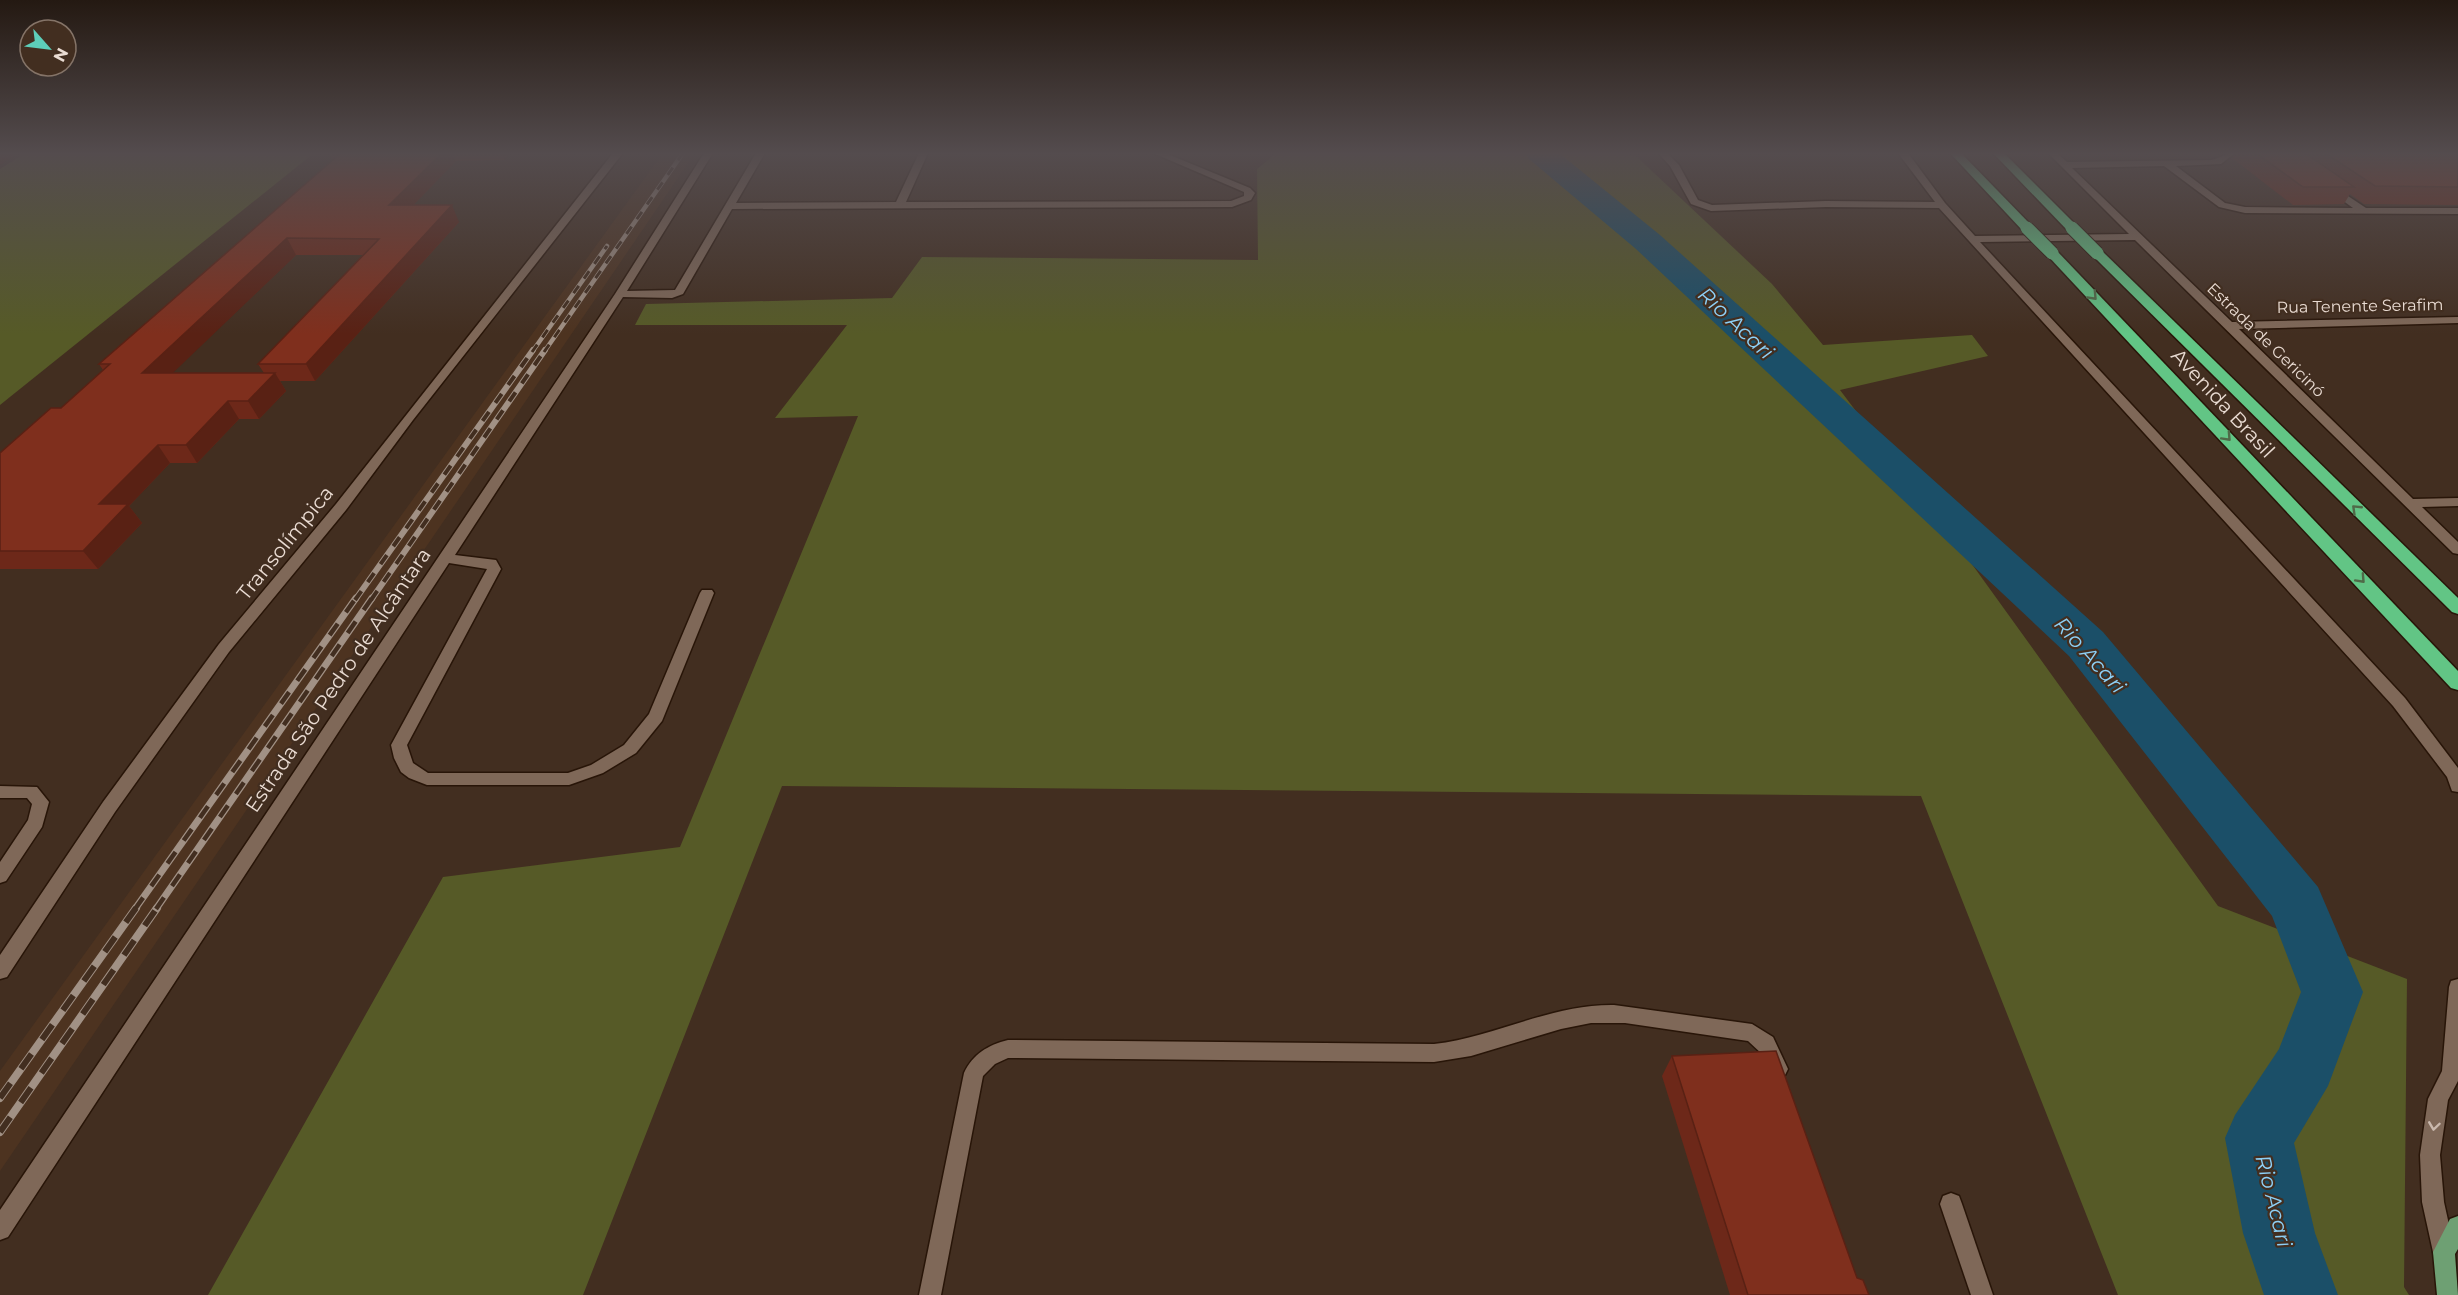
<svg xmlns="http://www.w3.org/2000/svg" width="2458" height="1295" font-family="Montserrat,sans-serif">
<rect width="100%" height="100%" fill="#422e20"/>
<polygon fill="#4d3320" points="663,153 695,153 0,1171 0,1071"/>
<g fill="#565a27">
<polygon points="25,153 314,153 0,405 0,169"/>
<polygon points="1277,153 1620,153 1636,156 1772,284 1823,345 1972,335 1988,356 1840,390 1974,567 2218,906 2407,979 2404,1287 2409,1295 2118,1295 1921,796 782,786 583,1295 208,1295 443,877 680,847 858,416 775,418 847,325 635,325 646,304 892,298 922,257 1258,260 1257,169"/>
</g>
<g fill="none" stroke-linecap="round" stroke-linejoin="round">
<polygon fill="#1b4f68" fill-rule="evenodd" points="1525,153 1559,153 1660,235 2103,632 2318,887 2363,992 2328,1086 2294,1143 2315,1233 2338,1295 2264,1295 2243,1233 2225,1138 2235,1115 2279,1049 2301,992 2272,916 2069,656 1636,249 1529,159"/>
<defs>
<g id="minor">
<polygon points="613,153 623,153 413,420 346,510 229,652 115,812 7,977 0,979 0,955 103,802 219,644 336,504"/>
<polygon points="704,153 713,153 627,291 675,290 756,153 765,153 736,203 896,202 919,153 928,153 906,202 1231,201 1244,196 1244,192 1153,153 1165,153 1250,188 1255,193 1251,200 1232,207 732,209 683,294 672,298 623,297 455,555 496,560 501,569 407,745 413,763 428,773 568,773 591,765 624,745 649,714 700,593 702,590 712,590 714,593 662,721 636,753 603,773 569,785 427,785 409,778 401,772 394,758 391,745 487,569 449,563 8,1237 0,1240 0,1210 615,294"/>
<path d="M1658,153H1667L1679,165L1698,200L1712,205L1826,201L1935,202L1898,153H1908L1945,203L1975,236L2129,234L2048,153H2057L2067,162L2211,160C2221,158 2225,153 2235,153L2221,164L2176,166L2225,203L2245,207L2353,208L2327,189V185L2330,184L2366,208H2458V214L2245,213L2219,207L2164,166L2072,168L2232,322L2458,317V323L2239,329L2413,499L2458,498V506L2422,507L2458,542V554L2453,553L2135,240L1980,242L2405,698L2458,768V792L2452,791L2447,777L2393,706L1939,208L1826,207L1711,211L1691,204L1670,166Z"/>
<polygon points="0,786 37,787 49,802 42,827 6,881 0,883 0,862 28,820 32,804 27,798 0,798"/>
<polygon points="2458,979 2458,1081 2448,1100 2440,1155 2444,1202 2455,1252 2452,1260 2444,1263 2436,1260 2433,1252 2422,1202 2420,1155 2428,1099 2442,1071 2449,987 2451,981"/>
<path d="M1614,1005L1752,1024L1773,1037L1788,1069L1785,1075L1778,1078L1771,1075L1762,1054L1748,1041L1625,1023H1591L1561,1029L1471,1056L1434,1062L1008,1058L995,1064L983,1076L941,1295H919L964,1073C973,1054 988,1045 1008,1040L1434,1044C1495,1037 1551,1004 1614,1005Z"/>
<polygon points="1951,1193 1959,1196 1962,1204 1993,1295 1971,1295 1940,1204 1943,1196"/>
</g>
<polygon id="major" points="2458,1216 2458,1249 2455,1254 2458,1295 2437,1295 2433,1252 2450,1219"/>
<g id="highway">
<polygon points="1950,153 1961,153 2031,225 2031,231 2023,231"/>
<polygon points="1993,153 2004,153 2076,225 2076,231 2068,231"/>
<polygon points="2052,249 2056,250 2458,671 2458,690 2451,688 2048,256 2046,253"/>
<polygon points="2097,249 2101,250 2458,598 2458,614 2452,612 2093,256 2091,253"/>
</g>
</defs>
<use href="#minor" stroke="#281508" stroke-width="3"/>
<use href="#major" stroke="#281508" stroke-width="3"/>
<use href="#highway" stroke="#281508" stroke-width="3"/>
<use href="#minor" fill="#7f6858" fill-rule="evenodd"/>
<use href="#major" fill="#6ea073" fill-rule="evenodd"/>
<use href="#highway" fill="#62c585" fill-rule="evenodd"/>
<defs>
<g id="rail-far3">
<polyline points="532,352 607,246"/>
<polyline points="544,352 683,153"/>
</g>
<g id="rail-far2">
<polyline points="355,600 533,350"/>
<polyline points="371,600 545,350"/>
</g>
<g id="rail-far1">
<polyline points="135,909 356,598"/>
<polyline points="156,909 372,598"/>
</g>
<g id="rail">
<polyline points="0,1098 136,908"/>
<polyline points="0,1132 157,908"/>
</g>
</defs>
<use href="#rail-far3" stroke="#a19185" stroke-width="4.5"/>
<use href="#rail-far2" stroke="#a19185" stroke-width="6"/>
<use href="#rail-far1" stroke="#a19185" stroke-width="7"/>
<use href="#rail" stroke="#a19185" stroke-width="8"/>
<use href="#rail-far3" stroke="#422e20" stroke-width="3" stroke-dasharray="9" stroke-linecap="butt"/>
<use href="#rail-far2" stroke="#422e20" stroke-width="4" stroke-dasharray="11" stroke-linecap="butt"/>
<use href="#rail-far1" stroke="#422e20" stroke-width="4.5" stroke-dasharray="14" stroke-linecap="butt"/>
<use href="#rail" stroke="#422e20" stroke-width="6" stroke-dasharray="18" stroke-linecap="butt"/>
<defs>
<g id="highway-bridge">
<polyline points="2027,228 2052,253"/>
<polyline points="2072,228 2097,253"/>
</g>
</defs>
<use href="#highway-bridge" stroke="#281508" stroke-width="15" stroke-linecap="butt"/>
<use href="#highway-bridge" stroke="#62c585" stroke-width="13"/>
</g>
<g fill="#6d2819" fill-rule="evenodd">
<path d="M329,153H511L504,160L456,161L413,205L459,222L315,381H280L286,391L259,419H239L197,463H170L129,506L142,523L98,569H0V453L61,408L103,370L99,364L333,160ZM296,255H363L258,364L264,373H172Z"/>
<polygon points="2235,153 2458,153 2458,205 2364,204 2350,194 2344,204 2293,205 2232,158"/>
<polygon points="1672,1056 1857,1278 1869,1295 1730,1295 1662,1076"/>
</g>
<g fill="#592114">
<polygon points="0,153 12,153 14,156 0,165"/>
<polygon points="442,153 453,153 456,161 397,222 389,205"/>
<polygon points="501,153 511,153 504,160"/>
<polygon points="452,205 459,222 315,381 306,364"/>
<polygon points="287,238 296,255 154,391 142,373"/>
<polygon points="275,373 286,391 259,419 248,401"/>
<polygon points="228,401 239,419 197,463 186,445"/>
<polygon points="158,445 170,463 129,506 142,523 98,569 83,551 99,504"/>
</g>
<g fill="#7f2f1d" stroke="#592114" stroke-width="1.5">
<polygon points="341,153 442,153 389,205 452,205 306,364 258,364 379,239 287,238 142,373 275,373 248,401 228,401 186,445 158,445 99,504 128,504 83,551 0,551 0,453 51,408 61,408 110,364 99,364"/>
<polygon points="2256,153 2305,153 2354,187 2303,187"/>
<polygon points="2325,153 2458,153 2458,187 2375,186"/>
<polygon points="1776,1051 1857,1278 1863,1280 1869,1295 1748,1295 1672,1056"/>
</g>
<defs><path id="oneway-chevron" d="M-2-3.5L2.5 0L-2 3.5" fill="none" stroke-width="1.6" stroke-linecap="round" stroke-linejoin="round" transform="scale(1.5)"/></defs>
<g stroke="#4f6a48">
<use href="#oneway-chevron" transform="translate(2093 296) rotate(47)"/>
<use href="#oneway-chevron" transform="translate(2227 437) rotate(47)"/>
<use href="#oneway-chevron" transform="translate(2356 509) rotate(-136)"/>
<use href="#oneway-chevron" transform="translate(2361 579) rotate(47)"/>
</g>
<use stroke="#cab9ae" href="#oneway-chevron" transform="translate(2434 1126) rotate(98)"/>
<linearGradient id="sky" x2="0" y2="1"><stop stop-color="#241912"/><stop offset="0.46" stop-color="#544c4e"/><stop offset="1" stop-color="#544c4e" stop-opacity="0"/></linearGradient>
<rect width="2458" height="334" fill="url(#sky)"/>
<g text-anchor="middle" dominant-baseline="central" stroke-width="4.5" stroke-linejoin="round" paint-order="stroke">
<g font-size="16" fill="#eadcd3" stroke="#422e20">
<text transform="translate(2360 306) rotate(-1)">Rua Tenente Serafim</text>
<text transform="translate(2266 340) rotate(44)">Estrada de Gericinó</text>
</g>
<g font-size="20" fill="#eadcd3" stroke="#422e20">
<text transform="translate(2223 403) rotate(47)">Avenida Brasil</text>
<text transform="translate(285 543) rotate(-51)">Transolímpica</text>
<text transform="translate(338 680) rotate(-56)">Estrada São Pedro de Alcântara</text>
</g>
<g font-size="21" font-style="italic" fill="#8dd0f6" stroke="#422e20">
<text transform="translate(1736 323) rotate(43)">Rio Acari</text>
<text transform="translate(2090 655) rotate(48)">Rio Acari</text>
<text transform="translate(2274 1201) rotate(76)">Rio Acari</text>
</g>
</g>
<g transform="translate(48 48) rotate(118)"><circle r="28" fill="#422e20" stroke="#857468" stroke-width="1.5"/>
<path d="M0-4.5L10 22L0 15L-10 22Z" fill="#5dceb9"/>
<text y="-9" font-size="16" font-weight="bold" text-anchor="middle" fill="#eadcd3">N</text>
</g>
</svg>
